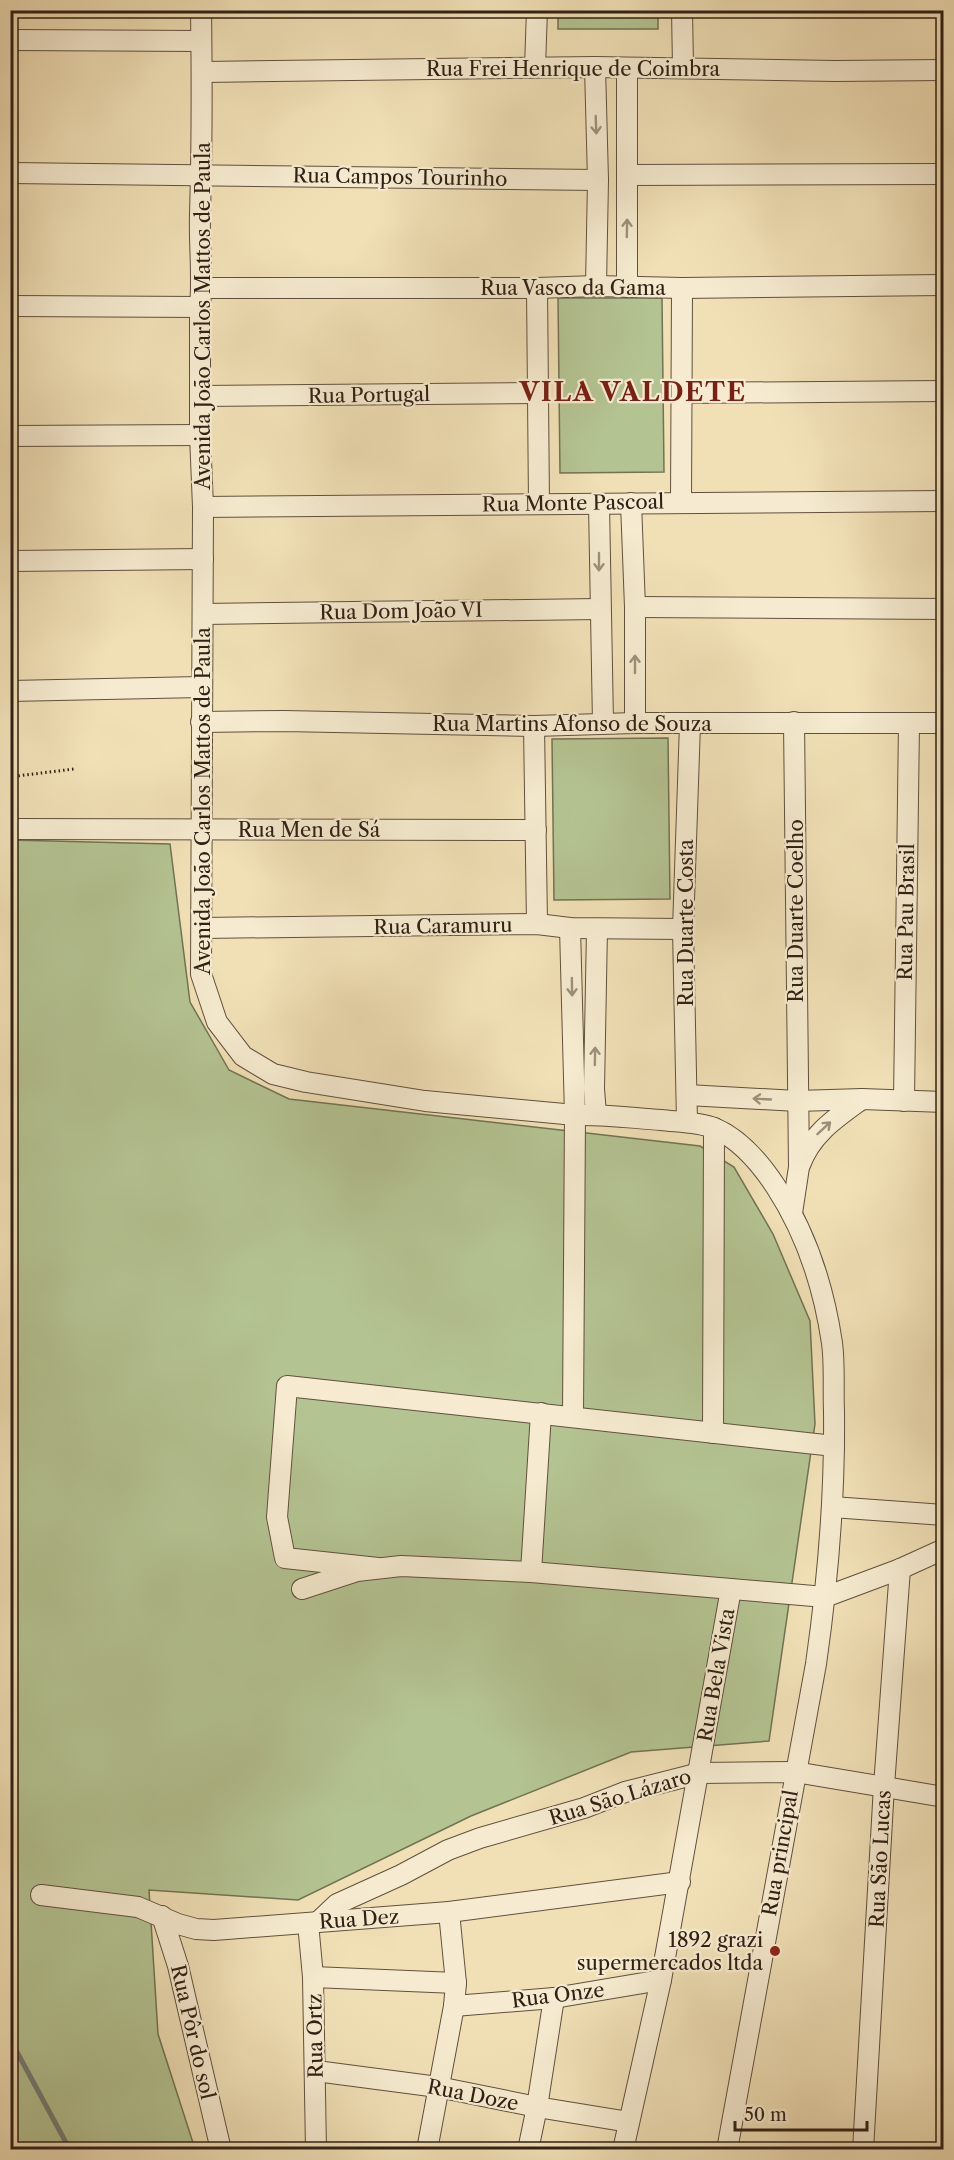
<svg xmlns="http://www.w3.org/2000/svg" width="954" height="2160" font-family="'Libre Caslon Text',serif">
<rect width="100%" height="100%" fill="#f1e0b6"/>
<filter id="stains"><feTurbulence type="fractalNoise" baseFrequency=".00333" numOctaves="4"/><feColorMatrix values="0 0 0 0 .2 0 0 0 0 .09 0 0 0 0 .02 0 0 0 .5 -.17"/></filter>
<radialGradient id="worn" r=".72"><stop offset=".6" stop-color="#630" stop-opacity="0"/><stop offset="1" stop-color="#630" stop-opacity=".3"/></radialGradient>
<g fill="#b4c392" stroke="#727254" stroke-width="1.5">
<rect x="558" y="11" width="100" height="18"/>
<polygon points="558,298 662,298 664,472 560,473"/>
<polygon points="668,738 670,899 554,900 552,739"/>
<polygon points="11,840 170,844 190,1002 229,1070 289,1099 700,1146 734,1167 773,1234 810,1321 815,1424 769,1741 631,1752 471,1816 298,1900 149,1890 158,2034 195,2149 11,2150"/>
</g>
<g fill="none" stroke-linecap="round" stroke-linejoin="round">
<polyline stroke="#727d77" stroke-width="5" points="10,2039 70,2150"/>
<defs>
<g id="minor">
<path d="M201,10C202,79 202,146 200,214C199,245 203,276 200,307V435L203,507L201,974L217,1022L243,1056L273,1074L306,1082L425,1101L575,1115C604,1114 632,1118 661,1120C678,1122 698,1122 714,1128C740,1139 761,1164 776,1187C806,1233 824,1289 832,1343C835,1365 833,1389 834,1411C835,1496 828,1580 816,1664L727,2150"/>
<polyline points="682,10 683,67"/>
<polyline points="10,40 201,41"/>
<polyline points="535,67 537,10"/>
<polyline points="595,67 598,180 596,286"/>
<polyline points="203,72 595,67 835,71 944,70"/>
<polyline points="10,173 598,180"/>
<polyline points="628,175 944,174"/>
<polyline points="627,287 627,68"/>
<polyline points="202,288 537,288 596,286 682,288 944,285"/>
<polyline points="537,288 539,504"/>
<polyline points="10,306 200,307"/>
<polyline points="682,393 944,391"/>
<polyline points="201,396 538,393"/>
<polyline points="10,436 200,435"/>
<polyline points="681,502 682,288"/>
<polyline points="631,503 635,607 635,723"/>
<polyline points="599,504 603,723"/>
<polyline points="203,507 944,501"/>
<polyline points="10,561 203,559"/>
<polyline points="635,607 944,609"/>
<polyline points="203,614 599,609"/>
<polyline points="10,691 201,687"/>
<polyline points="201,722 284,721 534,726 635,723 944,723"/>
<polyline points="534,726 537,924"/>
<polyline points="10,829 536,830"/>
<polyline points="202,928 537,924 570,928 683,929"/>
<polyline points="570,928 575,1115 573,1416"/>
<polyline points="687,1095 797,1101 862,1099 944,1102"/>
<polyline points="904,1101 909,723"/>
<polyline points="596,1114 594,1089 597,929"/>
<polyline points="687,1122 683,929 690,724"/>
<path d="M800,1165C811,1134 836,1118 862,1099"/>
<polyline points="792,1213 799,1167 794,722"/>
<polyline points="713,1433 714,1128"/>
<polyline points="832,1507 944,1515"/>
<polyline points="378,1568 285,1558 277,1517 287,1386 834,1446"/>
<polyline points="531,1572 541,1413"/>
<polyline points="302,1589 357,1571 401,1566 531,1572 825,1597 900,1569 944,1549"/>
<polyline points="41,1895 138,1907 178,1924 196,1929 214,1930 449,1912 680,1882"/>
<polyline points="162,1916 178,1966 221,2150"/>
<polyline points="318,1922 337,1904 401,1875 448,1850 480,1838 584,1808 625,1792 700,1773 795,1772 944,1797"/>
<polyline points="308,1923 313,1977 316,2150"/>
<polyline points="313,1977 456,1983"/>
<polyline points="454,2006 554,1998 661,1980"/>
<polyline points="316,2071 438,2087 537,2107 629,2122"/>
<polyline points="427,2150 454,2006 456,1983 449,1912"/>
<polyline points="528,2150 537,2107 554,1998"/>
<polyline points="623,2150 661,1980 731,1589"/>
<polyline points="863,2150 884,1786 900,1569"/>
</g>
</defs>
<use href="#minor" stroke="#61503e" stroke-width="22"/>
<polyline stroke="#312016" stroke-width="3" stroke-dasharray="1.5 3" stroke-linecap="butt" points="10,779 17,776 74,769"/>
<use href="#minor" stroke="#f6ebd0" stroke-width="20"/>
</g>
<defs><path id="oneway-shaft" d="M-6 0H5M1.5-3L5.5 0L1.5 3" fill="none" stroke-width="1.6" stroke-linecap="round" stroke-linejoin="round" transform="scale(1.5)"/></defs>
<g stroke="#9d907c">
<use href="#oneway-shaft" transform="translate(596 125) rotate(88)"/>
<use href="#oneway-shaft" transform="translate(627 228) rotate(-89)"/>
<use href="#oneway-shaft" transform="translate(599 562) rotate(90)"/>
<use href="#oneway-shaft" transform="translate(635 664) rotate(-90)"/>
<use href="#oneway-shaft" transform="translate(572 987) rotate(89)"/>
<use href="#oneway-shaft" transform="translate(595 1056) rotate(-89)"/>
<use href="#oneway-shaft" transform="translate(762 1099) rotate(-177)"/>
<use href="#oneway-shaft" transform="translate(824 1128) rotate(-43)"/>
</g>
<circle fill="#8f2418" stroke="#f6ebd0" stroke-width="2" cx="775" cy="1951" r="6"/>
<g text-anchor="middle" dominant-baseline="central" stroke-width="4.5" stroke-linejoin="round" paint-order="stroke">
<g font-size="20" fill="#312016" stroke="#f6ebd0">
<text x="573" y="69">Rua Frei Henrique de Coimbra</text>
<text transform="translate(400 177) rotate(1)">Rua Campos Tourinho</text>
<text x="573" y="288">Rua Vasco da Gama</text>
<text transform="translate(203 316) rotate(-90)">Avenida João Carlos Mattos de Paula</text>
<text transform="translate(369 395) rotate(-1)">Rua Portugal</text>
<text transform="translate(573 503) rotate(-1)">Rua Monte Pascoal</text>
<text transform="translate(401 611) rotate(-1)">Rua Dom João VI</text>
<text x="572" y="724">Rua Martins Afonso de Souza</text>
<text transform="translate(203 801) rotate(-90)">Avenida João Carlos Mattos de Paula</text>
<text x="309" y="830">Rua Men de Sá</text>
<text transform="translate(796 911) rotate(-90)">Rua Duarte Coelho</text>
<text transform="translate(906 912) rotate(-89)">Rua Pau Brasil</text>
<text transform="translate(686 923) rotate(-90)">Rua Duarte Costa</text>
<text transform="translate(443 926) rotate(-1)">Rua Caramuru</text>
<text transform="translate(716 1675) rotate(-80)">Rua Bela Vista</text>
<text transform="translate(620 1797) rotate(-17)">Rua São Lázaro</text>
<text transform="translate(780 1853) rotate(-80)">Rua principal</text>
<text transform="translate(880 1859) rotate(-87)">Rua São Lucas</text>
<text transform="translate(359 1919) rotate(-4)">Rua Dez</text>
<text transform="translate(558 1995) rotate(-7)">Rua Onze</text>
<text transform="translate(193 2032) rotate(77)">Rua Pôr do sol</text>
<text transform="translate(315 2036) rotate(-91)">Rua Ortz</text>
<text transform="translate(473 2095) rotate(11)">Rua Doze</text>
</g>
<g font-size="20" fill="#312016" stroke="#f6ebd0" text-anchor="end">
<text x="763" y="1940">1892 grazi<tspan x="763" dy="23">supermercados ltda</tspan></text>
</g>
<g font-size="26" font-weight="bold" letter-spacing="1.5" fill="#7a1f14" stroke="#f6ebd0">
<text x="633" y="392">VILA VALDETE</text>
</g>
</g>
<rect width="954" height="2160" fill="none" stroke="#f1e0b6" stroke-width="36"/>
<rect x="12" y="12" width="930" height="2136" fill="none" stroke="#312016" stroke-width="3"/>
<rect x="18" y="18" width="918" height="2124" fill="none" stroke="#312016" stroke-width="1.5"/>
<path d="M735 2121v9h132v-9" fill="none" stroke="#312016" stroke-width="3"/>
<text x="744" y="2121" font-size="18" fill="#312016" stroke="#f6ebd0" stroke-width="4.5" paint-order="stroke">50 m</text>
<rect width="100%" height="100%" filter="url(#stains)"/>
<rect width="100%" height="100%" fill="url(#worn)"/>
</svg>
